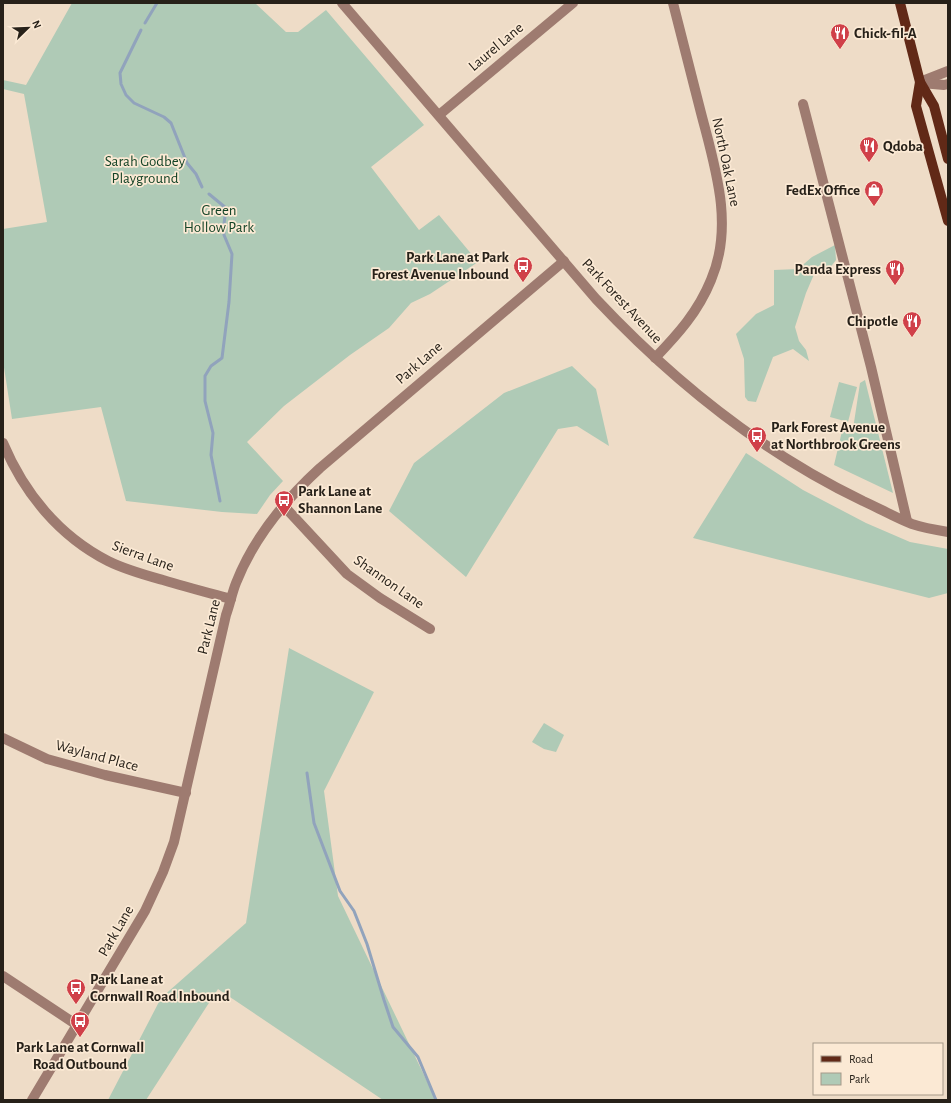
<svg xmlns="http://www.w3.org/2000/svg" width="951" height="1103" font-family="'Alegreya Sans',sans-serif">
<rect width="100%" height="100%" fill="#eedcc7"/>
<g fill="#afcab6">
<polygon points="72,3 255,3 286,32 298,32 326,10 424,125 371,167 419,230 439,215 478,262 430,294 411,303 389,328 350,355 284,406 247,442 283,481 270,495 257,514 222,512 126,501 101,407 12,419 3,361 3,229 47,222 24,94 3,89 3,80 26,85"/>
<polygon points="835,245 836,260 829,269 815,272 806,293 795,327 799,341 806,350 809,361 793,349 773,357 756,402 748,401 745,397 744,359 736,334 756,314 774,305 774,270 798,269 812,257"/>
<polygon points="572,366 596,389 609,446 577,426 558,429 466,577 389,511 414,463 504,393"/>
<polygon points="865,380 893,493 834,465 843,427 853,429 860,383"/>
<polygon points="839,382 857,387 848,422 830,417"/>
<polygon points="746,453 803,490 866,523 910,542 948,549 948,593 929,598 693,538"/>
<polygon points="289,648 374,692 324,791 338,896 436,1100 383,1100 218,989 146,1100 108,1100 161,998 246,923"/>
<polygon points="544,723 564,735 556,752 544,749 532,742"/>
</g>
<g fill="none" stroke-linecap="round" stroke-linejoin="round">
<g stroke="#91a3bc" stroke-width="3">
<polyline points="145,23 157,3"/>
<polyline points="141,30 120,73 121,84 126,95 134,103 164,117 171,123 187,163 196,174 202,187"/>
<polyline points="209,194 226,208 224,224 224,235 232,254 229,302 222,358 211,366 205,376 205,401 213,433 211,455 220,501"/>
<polyline points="307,773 314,823 340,891 354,911 367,944 384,1000 393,1027 418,1057 436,1100"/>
</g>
<g stroke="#9e7b70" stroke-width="10">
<path d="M342,3L596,299C673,381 761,452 863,501C879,508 896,518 912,524C924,528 936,530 948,532"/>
<polyline points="920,82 948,71"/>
<polyline points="922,83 944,85 948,84"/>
<polyline points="803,104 871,367 907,521"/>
<polyline points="439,115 573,3"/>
<path d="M655,358C678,334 698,312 711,280C735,224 714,164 700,109C691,73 682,38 673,3"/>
<path d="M3,443C24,493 59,536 108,561C126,570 145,575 163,580C186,587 209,593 231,599"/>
<polyline points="283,505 347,574 380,598 430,629"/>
<polyline points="3,738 47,759 105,775 186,793"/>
<polyline points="3,976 77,1025"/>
<path d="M32,1100L145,911L163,872L174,842L226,615C230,604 232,593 236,583C254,537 285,500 320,468L564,261"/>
</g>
<g stroke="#612917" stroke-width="10">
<polyline points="900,3 920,82 934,106 948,159"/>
<polyline points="920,82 916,106 948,221"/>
</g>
</g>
<defs>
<symbol id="restaurant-pin" viewBox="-11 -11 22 30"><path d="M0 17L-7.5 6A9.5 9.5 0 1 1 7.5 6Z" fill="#d04049" stroke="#fbe9d4"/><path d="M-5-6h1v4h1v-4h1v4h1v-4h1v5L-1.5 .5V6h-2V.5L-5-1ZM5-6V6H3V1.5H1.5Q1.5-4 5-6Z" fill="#fff"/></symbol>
<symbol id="shop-pin" viewBox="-11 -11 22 30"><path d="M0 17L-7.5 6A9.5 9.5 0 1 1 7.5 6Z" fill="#d04049" stroke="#fbe9d4"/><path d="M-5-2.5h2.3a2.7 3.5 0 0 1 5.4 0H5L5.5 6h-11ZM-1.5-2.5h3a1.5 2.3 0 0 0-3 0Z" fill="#fff"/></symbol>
<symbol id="bus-pin" viewBox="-11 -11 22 30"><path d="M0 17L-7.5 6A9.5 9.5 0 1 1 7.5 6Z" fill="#d04049" stroke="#fbe9d4"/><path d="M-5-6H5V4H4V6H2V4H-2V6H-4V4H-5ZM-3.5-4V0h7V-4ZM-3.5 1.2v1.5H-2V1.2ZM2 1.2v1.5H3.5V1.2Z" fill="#fff"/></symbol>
</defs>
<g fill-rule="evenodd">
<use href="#restaurant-pin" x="829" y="22" width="22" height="30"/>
<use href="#restaurant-pin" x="858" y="135" width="22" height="30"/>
<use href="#shop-pin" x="863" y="179" width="22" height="30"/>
<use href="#bus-pin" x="512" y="255" width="22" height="30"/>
<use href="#restaurant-pin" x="884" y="258" width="22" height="30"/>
<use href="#restaurant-pin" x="901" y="310" width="22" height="30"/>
<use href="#bus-pin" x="746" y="425" width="22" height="30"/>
<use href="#bus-pin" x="273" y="489" width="22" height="30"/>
<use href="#bus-pin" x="65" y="977" width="22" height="30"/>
<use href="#bus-pin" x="69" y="1010" width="22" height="30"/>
</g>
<g text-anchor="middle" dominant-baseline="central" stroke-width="3.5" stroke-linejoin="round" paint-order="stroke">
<g font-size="15" font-weight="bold" fill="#272119" stroke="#fbe9d4" text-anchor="start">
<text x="854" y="33">Chick-fil-A</text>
<text x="883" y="146">Qdoba</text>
<text x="860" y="190" text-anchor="end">FedEx Office</text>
<text x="509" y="257" text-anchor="end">Park Lane at Park<tspan x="509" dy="17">Forest Avenue Inbound</tspan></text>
<text x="881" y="269" text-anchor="end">Panda Express</text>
<text x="898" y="321" text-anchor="end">Chipotle</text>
<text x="771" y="427">Park Forest Avenue<tspan x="771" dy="17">at Northbrook Greens</tspan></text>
<text x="298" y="491">Park Lane at<tspan x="298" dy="17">Shannon Lane</tspan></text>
<text x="90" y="979">Park Lane at<tspan x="90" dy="17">Cornwall Road Inbound</tspan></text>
<text x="80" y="1047" text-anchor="middle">Park Lane at Cornwall<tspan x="80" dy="17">Road Outbound</tspan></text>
</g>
<g font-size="15" fill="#272119" stroke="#fbe9d4">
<text transform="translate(496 47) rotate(-40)">Laurel Lane</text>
<text transform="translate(726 162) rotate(78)">North Oak Lane</text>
<text transform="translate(622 301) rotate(47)">Park Forest Avenue</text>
<text transform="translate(419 363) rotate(-41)">Park Lane</text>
<text transform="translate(143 556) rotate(20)">Sierra Lane</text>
<text transform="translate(389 582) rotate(35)">Shannon Lane</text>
<text transform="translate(209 627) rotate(-76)">Park Lane</text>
<text transform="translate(97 756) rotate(15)">Wayland Place</text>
<text transform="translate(116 931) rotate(-60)">Park Lane</text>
</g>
<g font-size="15" fill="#134326" stroke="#fbe9d4">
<text x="145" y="161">Sarah Godbey<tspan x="145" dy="17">Playground</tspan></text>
<text x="219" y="210">Green<tspan x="219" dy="17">Hollow Park</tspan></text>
</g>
</g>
<rect width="951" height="1103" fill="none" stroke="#272119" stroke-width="8"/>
<rect x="813" y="1043" width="130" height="52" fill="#fbe9d4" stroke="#a69989"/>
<rect x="821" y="1056" width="20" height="6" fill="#612917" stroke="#a69989"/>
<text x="849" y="1063" font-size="12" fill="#272119">Road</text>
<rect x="821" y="1073" width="20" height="12" fill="#afcab6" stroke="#a69989"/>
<text x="849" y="1083" font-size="12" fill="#272119">Park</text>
<g transform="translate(28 28) rotate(67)" stroke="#fbe9d4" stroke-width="3" paint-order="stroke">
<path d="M0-3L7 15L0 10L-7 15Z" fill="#272119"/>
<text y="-6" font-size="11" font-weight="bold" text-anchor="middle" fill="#272119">N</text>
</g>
</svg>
